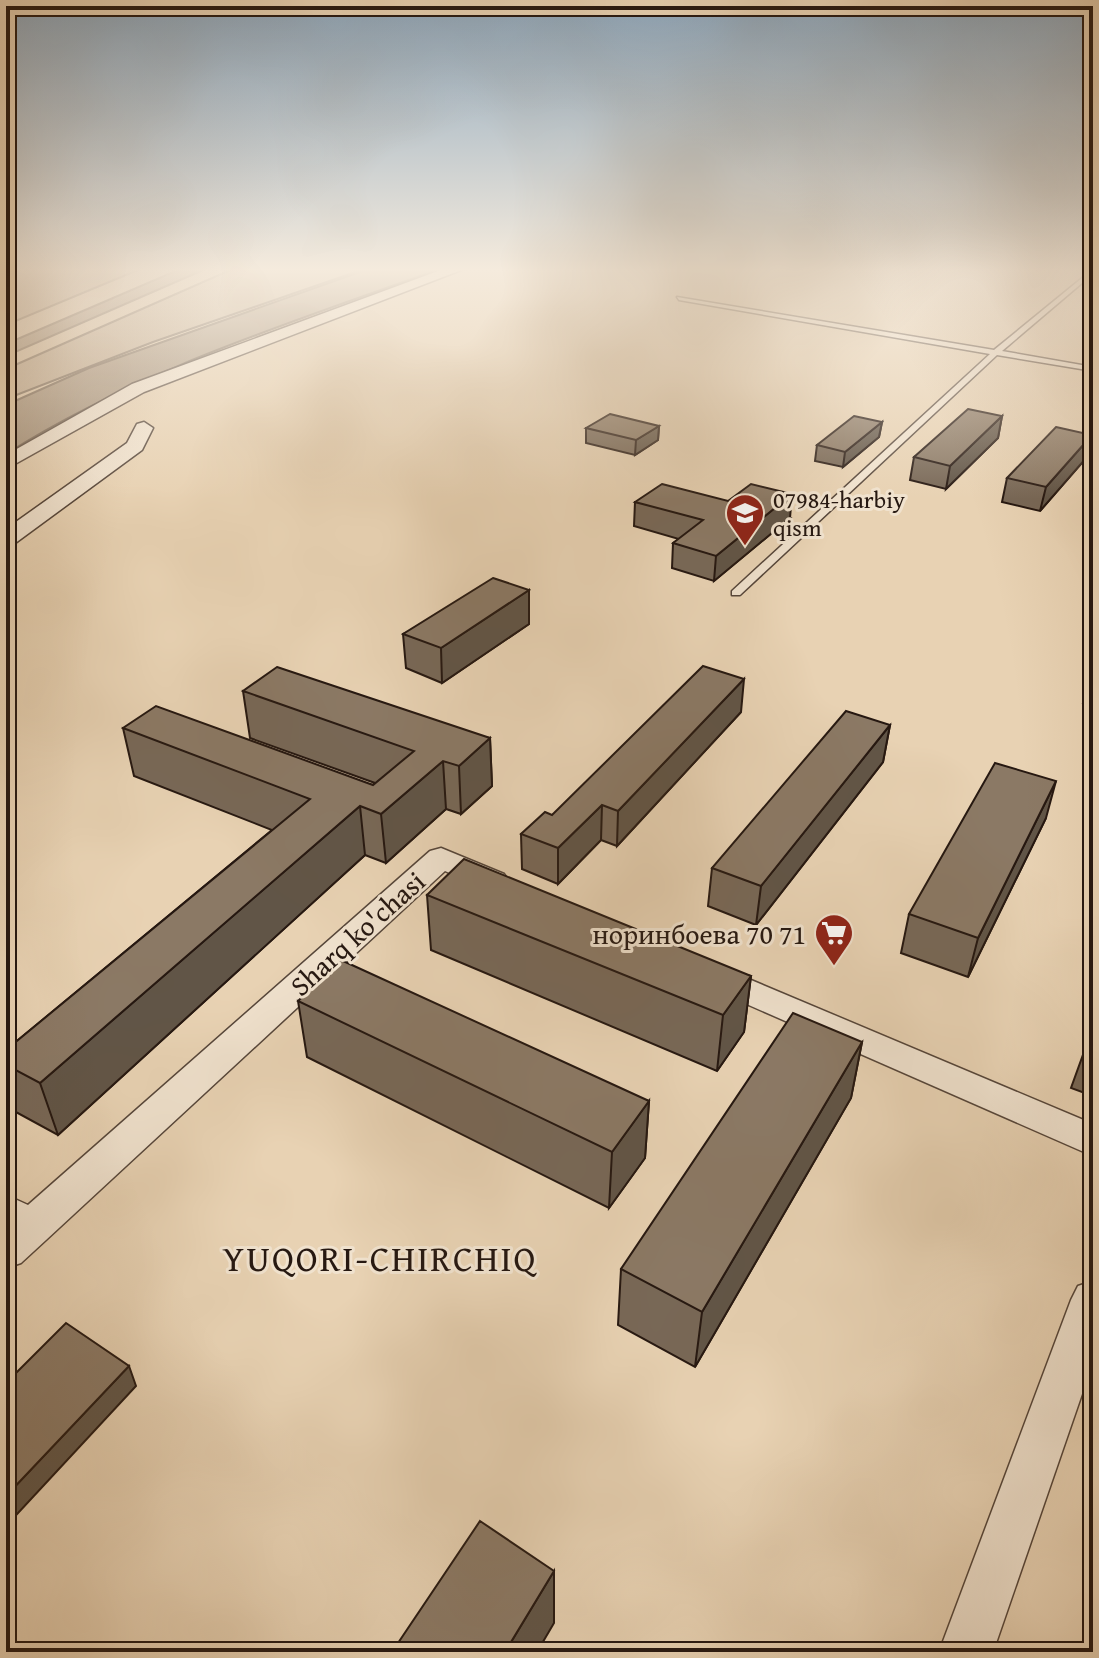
<svg xmlns="http://www.w3.org/2000/svg" width="1099" height="1658" font-family="'Gentium Book Plus',serif">
<rect width="100%" height="100%" fill="#e8d2b3"/>
<filter id="stains"><feTurbulence type="fractalNoise" baseFrequency=".0025" numOctaves="4"/><feColorMatrix values="0 0 0 0 .2 0 0 0 0 .09 0 0 0 0 .02 0 0 0 .5 -.17"/></filter>
<radialGradient id="worn" r=".72"><stop offset=".6" stop-color="#630" stop-opacity="0"/><stop offset="1" stop-color="#630" stop-opacity=".3"/></radialGradient>
<g fill="#c7b297" stroke="#766554" stroke-width="2">
<polygon points="6,267 145,267 6,325"/>
<polygon points="237,267 370,267 153,342 6,399 6,369"/>
</g>
<g fill="#a6937c" stroke="#736251" stroke-width="2">
<polygon points="185,267 210,267 6,356 6,344"/>
<path d="M374,267H445C294,322 142,368 6,454V406L15,401L89,368Z"/>
</g>
<g fill="none" stroke-linecap="round" stroke-linejoin="round">
<defs>
<polygon id="lane" points="1087,274 1089,277 1002,351 1093,367 1093,371 997,355 740,595 732,595 732,591 990,354 679,300 677,297 994,350"/>
<g id="street">
<polygon points="449,267 469,267 144,392 6,469 6,455 132,384"/>
<polygon points="144,422 153,428 142,450 14,544 6,546 6,529 127,443 137,424"/>
<polygon points="441,848 504,874 509,881 504,888 493,891 482,888 445,871 46,1240 21,1263 6,1268 6,1195 28,1205 430,851"/>
<polygon points="713,964 1093,1124 1093,1156 701,984 696,976 701,968"/>
<polygon points="1093,1281 1093,1362 993,1652 939,1652 1071,1300 1078,1286"/>
</g>
</defs>
<use href="#lane" stroke="#56463a" stroke-width="3"/>
<use href="#street" stroke="#56463a" stroke-width="3"/>
<use href="#lane" fill="#f0e2ce" fill-rule="evenodd"/>
<use href="#street" fill="#f0e2ce" fill-rule="evenodd"/>
</g>
<g fill="#786857" stroke="#261811" stroke-width="2">
<polygon points="1002,416 998,438 946,489 910,480 914,457"/>
<polygon points="882,422 879,437 843,467 815,461 817,445"/>
<polygon points="659,426 658,440 635,455 586,443 586,428"/>
<polygon points="1092,435 1087,457 1040,511 1002,502 1007,478"/>
<polygon points="635,502 790,518 714,581 672,568 673,543 679,539 634,526"/>
<polygon points="529,590 529,624 442,683 406,668 403,634"/>
<polygon points="1093,669 1093,706 1083,703"/>
<polygon points="243,691 490,738 492,786 461,814 446,809 386,863 365,855 58,1135 14,1111 6,1089 6,1050 272,830 134,776 123,728 373,785 375,783 250,738"/>
<polygon points="741,712 617,846 601,840 558,884 522,869 521,834 552,815"/>
<polygon points="890,725 883,762 756,925 708,906 712,868"/>
<polygon points="1046,818 968,977 901,953 909,914"/>
<polygon points="427,895 751,976 744,1032 717,1071 431,950"/>
<polygon points="298,1001 649,1101 645,1158 609,1208 307,1057"/>
<polygon points="1093,1027 1093,1096 1071,1088"/>
<polygon points="862,1042 851,1098 695,1367 618,1325 621,1269"/>
</g>
<g fill="#615547" stroke="#261811" stroke-width="2">
<polygon points="1002,416 998,438 946,489 950,466"/>
<polygon points="882,422 879,437 843,467 845,452"/>
<polygon points="659,426 658,440 635,455 636,440"/>
<polygon points="1092,435 1087,457 1040,511 1046,487"/>
<polygon points="792,494 790,518 714,581 716,556"/>
<polygon points="529,590 529,624 442,683 441,648"/>
<polygon points="744,679 741,712 617,846 618,811"/>
<polygon points="890,725 883,762 756,925 761,886"/>
<polygon points="490,738 492,786 461,814 459,766"/>
<polygon points="443,761 446,809 386,863 381,814"/>
<polygon points="1056,781 1046,818 968,977 978,938"/>
<polygon points="602,805 601,840 558,884 558,848"/>
<polygon points="360,806 365,855 58,1135 40,1083"/>
<polygon points="751,976 744,1032 717,1071 723,1015"/>
<polygon points="862,1042 851,1098 695,1367 702,1312"/>
<polygon points="649,1101 645,1158 609,1208 612,1152"/>
<polygon points="129,1366 136,1386 6,1526 6,1496"/>
<polygon points="554,1571 554,1623 537,1652 505,1652"/>
</g>
<g fill="#8b7965" stroke="#261811" stroke-width="2">
<polygon points="968,409 1002,416 950,466 914,457"/>
<polygon points="610,414 659,426 636,440 586,428"/>
<polygon points="854,416 882,422 845,452 817,445"/>
<polygon points="1056,427 1092,435 1046,487 1007,478"/>
<polygon points="662,484 728,501 751,484 792,494 716,556 673,543 703,520 635,502"/>
<polygon points="493,578 529,590 441,648 403,634"/>
<polygon points="703,666 744,679 618,811 602,805 558,848 521,834 545,812 552,815"/>
<polygon points="277,667 490,738 459,766 443,761 381,814 360,806 40,1083 6,1065 6,1050 310,799 123,728 156,706 373,785 414,751 243,691"/>
<polygon points="846,711 890,725 761,886 712,868"/>
<polygon points="995,763 1056,781 978,938 909,914"/>
<polygon points="464,859 751,976 723,1015 427,895"/>
<polygon points="341,960 649,1101 612,1152 298,1001"/>
<polygon points="793,1013 862,1042 702,1312 621,1269"/>
<polygon points="1093,1027 1093,1050 1085,1048"/>
<polygon points="66,1323 129,1366 6,1496 6,1383"/>
<polygon points="480,1521 554,1571 505,1652 392,1652"/>
</g>
<linearGradient id="sky" x2="0" y2="1"><stop stop-color="#8da7bd"/><stop offset="0.54" stop-color="#f5ebdd"/><stop offset="1" stop-color="#f5ebdd" stop-opacity="0"/></linearGradient>
<rect width="1099" height="499" fill="url(#sky)"/>
<defs>
<symbol id="university-pin" viewBox="-11 -11 22 30"><path d="M0 17L-7.5 6A9.5 9.5 0 1 1 7.5 6Z" fill="#8f2418" stroke="#f0e2ce"/><path d="M0-5L7-2L0 1L-7-2ZM-4 1L0 2.5L4 1V4Q0 6-4 4Z" fill="#fff"/></symbol>
<symbol id="supermarket-pin" viewBox="-11 -11 22 30"><path d="M0 17L-7.5 6A9.5 9.5 0 1 1 7.5 6Z" fill="#8f2418" stroke="#f0e2ce"/><path d="M-6-5.5h2.5l.6 2H6L4.5 2H-2.5L-4.4-4H-6ZM-1.5 3.2a1.3 1.3 0 1 0 .1 0ZM3 3.2a1.3 1.3 0 1 0 .1 0Z" fill="#fff"/></symbol>
</defs>
<g fill-rule="evenodd">
<use href="#university-pin" x="723" y="491" width="44" height="60"/>
<use href="#supermarket-pin" x="812" y="911" width="44" height="60"/>
</g>
<g text-anchor="middle" dominant-baseline="central" stroke-width="6" stroke-linejoin="round" paint-order="stroke">
<g font-size="24" fill="#261811" stroke="#f0e2ce" text-anchor="start">
<text x="773" y="499">07984-harbiy<tspan x="773" dy="28">qism</tspan></text>
</g>
<g font-size="28" fill="#261811" stroke="#f0e2ce">
<text transform="translate(357 933) rotate(-42)">Sharq ko'chasi</text>
</g>
<g font-size="28" fill="#261811" stroke="#f0e2ce" text-anchor="end">
<text x="806" y="933">норинбоева 70 71</text>
</g>
<g font-size="36" letter-spacing="2" fill="#261811" stroke="#f0e2ce">
<text x="380" y="1257">YUQORI-CHIRCHIQ</text>
</g>
</g>
<rect width="1099" height="1658" fill="none" stroke="#e8d2b3" stroke-width="32"/>
<rect x="8" y="8" width="1083" height="1642" fill="none" stroke="#261811" stroke-width="4"/>
<rect x="16" y="16" width="1067" height="1626" fill="none" stroke="#261811" stroke-width="2"/>
<rect width="100%" height="100%" filter="url(#stains)"/>
<rect width="100%" height="100%" fill="url(#worn)"/>
</svg>
